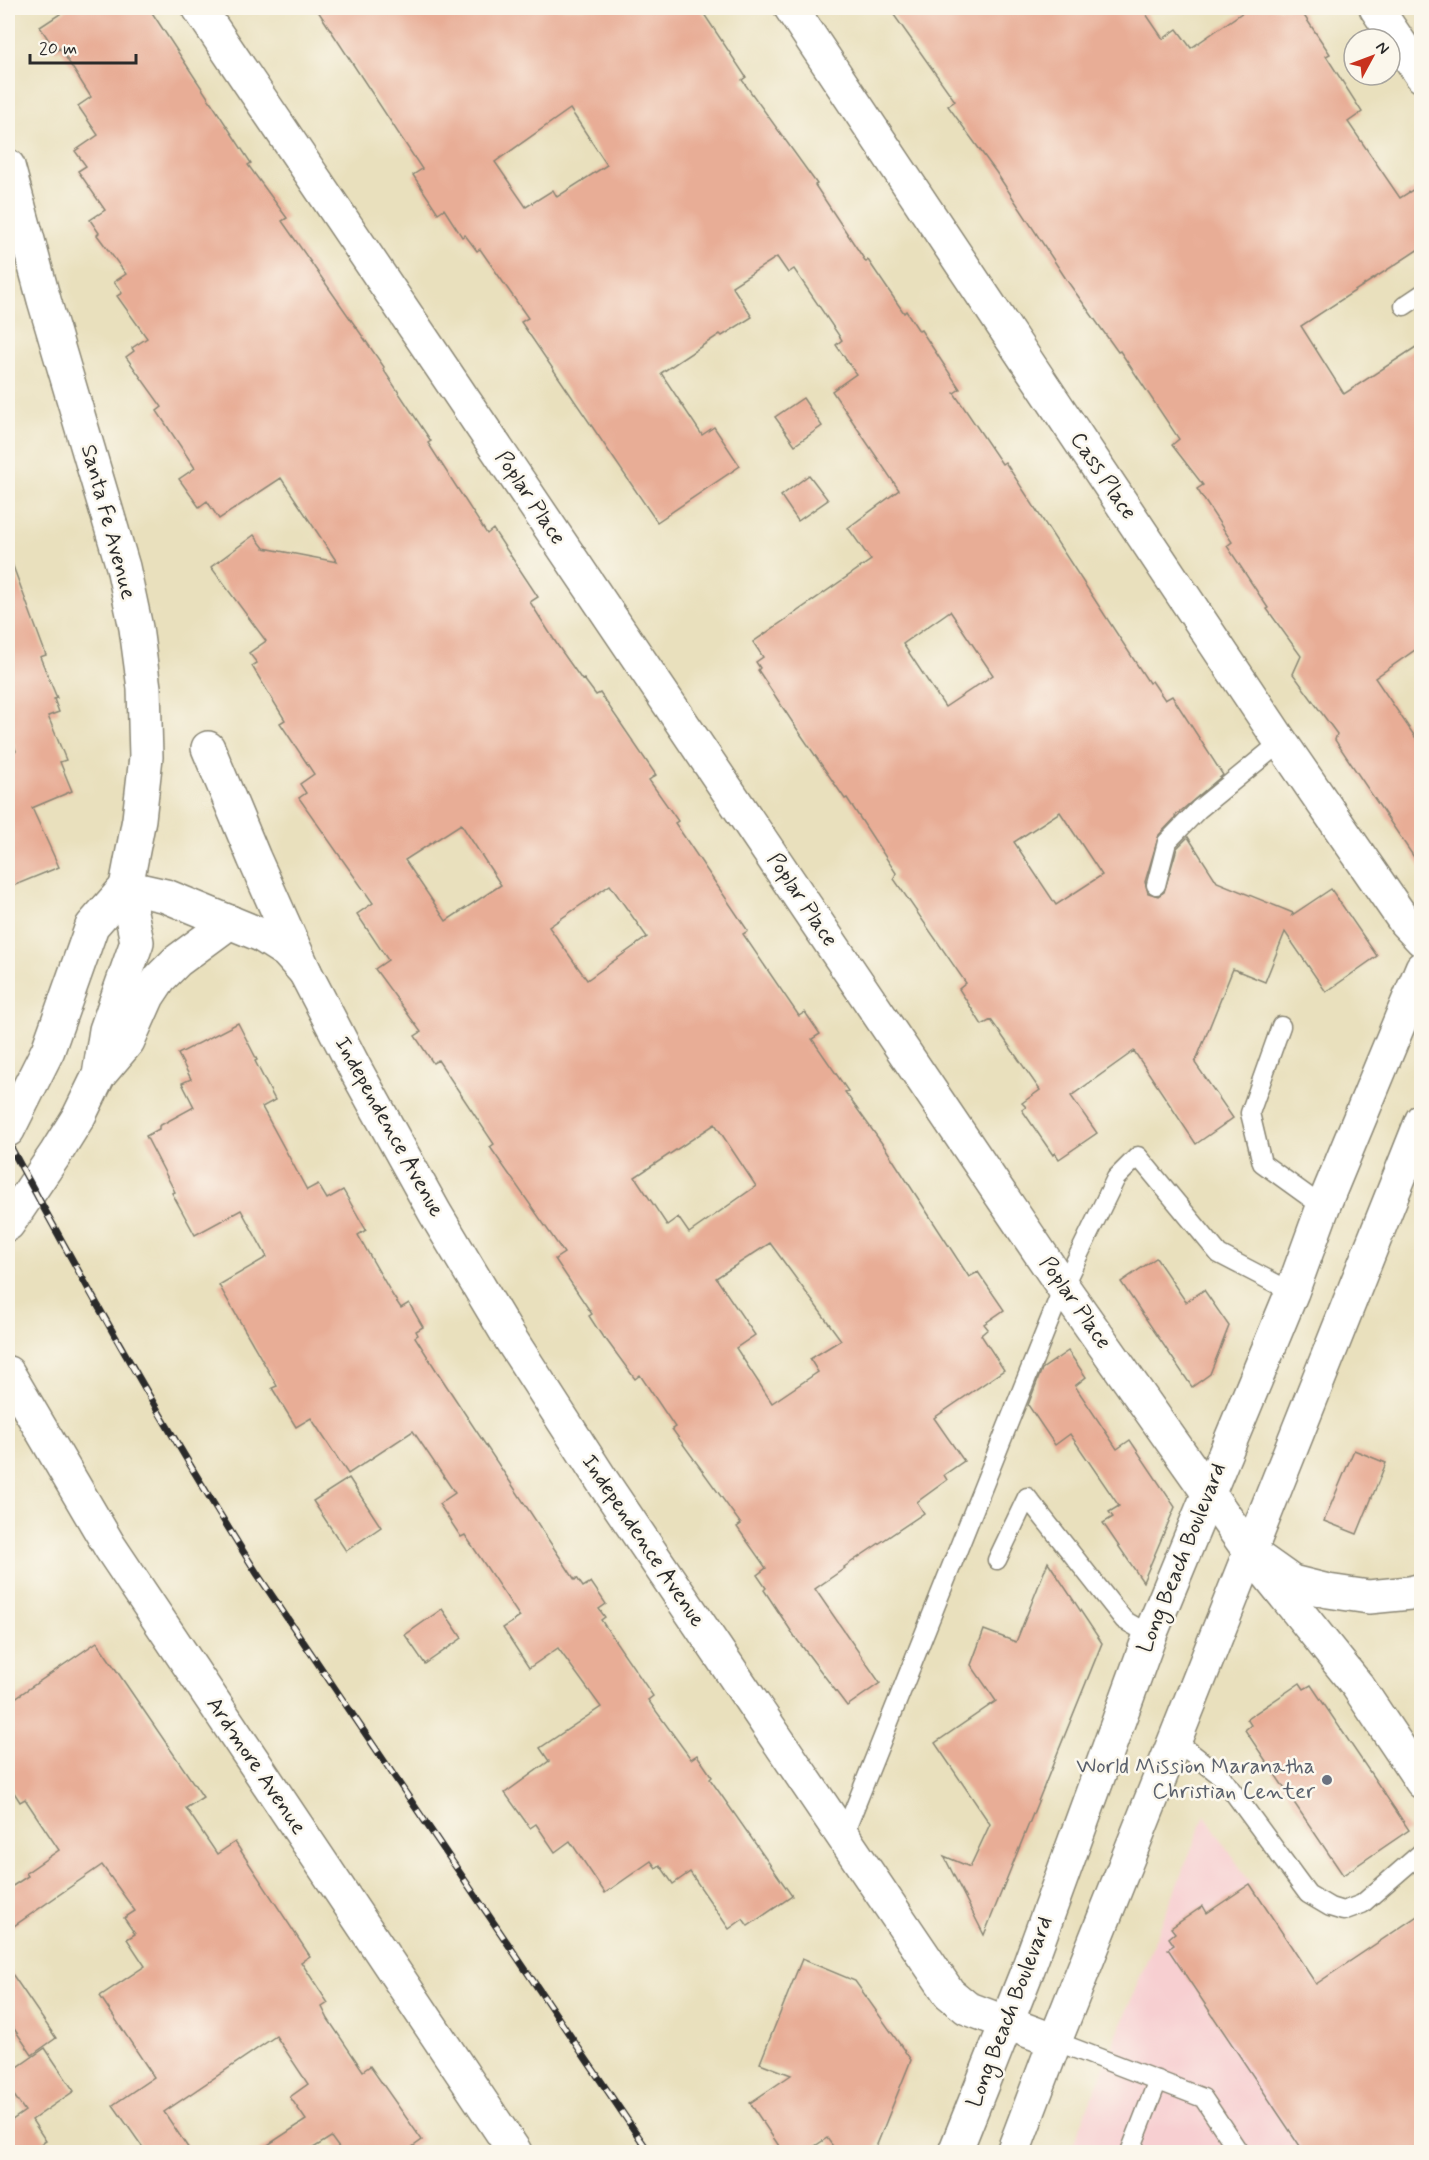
<svg xmlns="http://www.w3.org/2000/svg" width="1429" height="2160" font-family="Mynerve,sans-serif">
<rect width="100%" height="100%" fill="#fbf7ec"/>
<filter id="ink" filterUnits="userSpaceOnUse"><feTurbulence type="fractalNoise" baseFrequency=".0167" numOctaves="2"/><feDisplacementMap in="SourceGraphic" scale="12" xChannelSelector="R" yChannelSelector="G"/><feConvolveMatrix kernelMatrix="1 2 1 2 8 2 1 2 1" color-interpolation-filters="sRGB"/></filter>
<filter id="wash" filterUnits="userSpaceOnUse"><feTurbulence type="fractalNoise" baseFrequency=".008" numOctaves="4" result="noise"/><feDisplacementMap in="SourceGraphic" scale="24" xChannelSelector="R" yChannelSelector="G"/><feGaussianBlur stdDeviation="1.35" result="paint"/><feColorMatrix in="noise" values="0 0 0 0 0 0 0 0 0 0 0 0 0 0 0 0 0 1.4 0 .05"/><feComposite in="paint" operator="in"/></filter>
<g filter="url(#wash)">
<rect width="100%" height="100%" fill="#e9e0bd"/>
<polygon fill="#f7cfd1" points="1205,1815 1421,2140 1421,2152 1070,2152"/>
<g id="blocks">
<g fill="#e8ad96" fill-rule="evenodd">
<path d="M69,8H149L251,163L248,165L287,218L282,221L384,367L383,369L431,441L428,443L487,534L493,529L538,597L530,602L558,646L582,680L584,679L596,695L600,693L656,775L649,780L678,821L675,823L748,931L743,934L799,1016L805,1012L820,1034L812,1039L848,1091L845,1092L886,1149L969,1277L978,1272L1004,1310L984,1324L988,1329L981,1335L1004,1370L934,1418L964,1461L944,1475L947,1480L917,1502L924,1513L844,1567L845,1568L815,1589L880,1683L847,1706L795,1637L764,1590L766,1588L757,1575L766,1568L737,1527L741,1524L672,1429L675,1427L640,1375L635,1379L605,1338L604,1339L589,1316L592,1314L555,1259L564,1253L490,1147L494,1144L438,1060L433,1063L415,1036L421,1032L375,969L388,960L357,914L373,903L299,798L306,793L300,784L314,774L280,723L285,720L252,666L257,663L249,653L266,641L211,567L254,535L264,548L337,562L281,478L219,519L207,501L199,507L179,479L195,468L157,411L162,407L126,357L134,351L132,348L147,338L117,296L122,293L114,282L126,274L97,235L99,233L90,220L105,210L78,171L86,166L75,151L98,135L78,106L91,97L60,48L56,51L40,27ZM461,824L501,885L446,921L405,860ZM610,885L647,937L587,980L549,927ZM715,1124L756,1186L689,1233L678,1217L667,1225L635,1177ZM770,1243L841,1340L810,1359L818,1372L772,1403L736,1348L755,1335L716,1278Z"/>
<path d="M316,8H700L746,77L742,80L817,184L815,185L866,262L868,260L904,313L906,311L919,331L921,330L960,389L954,393L1002,464L1005,462L1149,683L1152,681L1165,700L1172,696L1223,775L1175,816L1176,817L1159,835L1145,882L1148,893L1158,896L1164,892L1177,848L1188,837L1217,882L1293,913L1292,915L1331,889L1377,956L1326,992L1285,932L1265,982L1233,969L1195,1063L1233,1118L1196,1144L1134,1051L1071,1096L1097,1133L1059,1159L1055,1153L1053,1155L1022,1110L1026,1107L1022,1103L1040,1090L991,1020L982,1025L959,989L966,983L894,879L896,873L847,798L845,799L795,726L758,670L760,668L756,662L763,657L753,642L871,560L848,528L899,490L832,391L856,374L836,345L842,340L794,269L788,273L777,257L732,286L752,317L722,336L720,334L661,373L702,435L714,427L740,466L657,522L521,322L528,318L480,249L477,251L465,235L462,237L444,209L438,213L413,175L422,169ZM570,109L607,165L557,197L553,190L526,207L495,162ZM950,611L993,675L945,707L903,644ZM1060,812L1102,875L1056,905L1014,842Z"/>
<polygon points="889,8 1142,8 1163,39 1177,29 1191,48 1249,8 1299,8 1330,54 1326,56 1362,112 1348,122 1400,198 1422,184 1422,247 1301,326 1344,394 1422,343 1422,645 1375,678 1422,747 1422,869 1335,740 1337,734 1293,674 1301,656 1267,609 1268,608 1227,546 1232,542 1197,489 1203,485 1172,445 1179,439 1120,351 1118,352 1068,282 996,172 948,106 955,101"/>
<polygon points="803,398 822,426 795,445 775,417"/>
<polygon points="809,475 828,500 798,521 781,496"/>
<polygon points="10,558 46,655 40,657 57,698 54,699 59,712 48,716 66,760 60,762 72,791 32,808 59,867 8,888 8,753 16,751 8,729 8,559"/>
<polygon points="238,1023 257,1060 255,1061 275,1100 262,1107 307,1190 318,1184 327,1199 343,1190 366,1230 358,1235 393,1296 401,1308 409,1303 423,1327 416,1331 418,1335 415,1337 438,1373 575,1580 577,1578 583,1587 591,1582 606,1604 599,1609 605,1617 601,1620 653,1696 648,1700 691,1759 697,1755 712,1777 710,1779 792,1896 748,1926 743,1919 729,1929 690,1872 673,1884 660,1865 656,1868 651,1861 605,1893 570,1841 555,1852 536,1824 530,1828 505,1793 549,1761 540,1748 601,1707 558,1648 529,1668 503,1628 520,1617 465,1535 461,1537 439,1504 455,1493 413,1431 348,1474 311,1418 296,1427 272,1388 277,1386 219,1285 267,1257 241,1210 195,1235 172,1193 175,1192 146,1136 159,1129 159,1126 194,1107 182,1083 191,1079 178,1054"/>
<polygon points="1156,1258 1186,1302 1204,1290 1229,1326 1210,1374 1192,1387 1121,1282"/>
<polygon points="1068,1351 1086,1377 1075,1386 1117,1449 1130,1440 1175,1507 1143,1582 1103,1523 1113,1517 1109,1512 1119,1506 1070,1434 1055,1445 1028,1405 1042,1369"/>
<polygon points="1354,1450 1386,1463 1357,1534 1324,1521"/>
<polygon points="349,1478 381,1527 346,1551 313,1501"/>
<polygon points="1048,1562 1102,1643 984,1935 944,1856 970,1867 990,1824 935,1743 996,1701 971,1665 984,1630 1016,1642"/>
<polygon points="442,1609 462,1638 425,1664 405,1635"/>
<polygon points="97,1642 203,1797 186,1808 217,1854 235,1842 310,1956 301,1962 328,2003 322,2007 328,2019 363,2071 370,2066 422,2140 405,2152 342,2152 331,2137 307,2152 257,2152 306,2120 290,2097 308,2084 276,2036 164,2112 191,2152 146,2152 113,2105 154,2077 100,1996 145,1966 127,1939 135,1934 124,1918 135,1911 102,1865 8,1930 8,1889 28,1876 26,1873 59,1850 25,1799 20,1802 8,1783 8,1703"/>
<polygon points="1300,1683 1304,1689 1311,1685 1409,1830 1343,1875 1245,1730 1251,1725 1247,1719"/>
<polygon points="1250,1884 1316,1984 1422,1913 1422,2152 1304,2152 1168,1949 1174,1945 1169,1938 1175,1933 1171,1928 1203,1906 1207,1913"/>
<polygon points="802,1959 855,1981 911,2060 874,2152 837,2152 827,2138 806,2152 783,2152 750,2103 791,2075 760,2063"/>
<polygon points="8,1968 56,2038 32,2055 8,2020"/>
<polygon points="45,2048 74,2091 32,2120 46,2141 29,2152 8,2152 8,2123 25,2111 8,2087 8,2074"/>
</g>
</g>
</g>
<g filter="url(#ink)">
<use href="#blocks" fill-opacity="0" stroke="#8a8674" stroke-width="1.5"/>
<g fill="none" stroke-linecap="round" stroke-linejoin="round">
<defs>
<g id="service">
<polyline points="1404,306 1422,294"/>
<polyline points="1156,885 1167,842 1199,809 1281,742"/>
<polyline points="1281,1026 1250,1113 1262,1163 1323,1207"/>
<polyline points="997,1560 1027,1497 1124,1620 1150,1635"/>
<polyline points="1175,1740 1222,1777 1308,1894 1330,1907 1343,1911 1362,1904 1422,1852"/>
<polyline points="843,1837 1063,1287 1116,1178 1138,1156 1219,1254 1292,1292"/>
<polyline points="1055,2041 1203,2098 1239,2152"/>
<polyline points="1130,2152 1158,2080"/>
</g>
<g id="minor">
<polyline points="199,8 1063,1287 1250,1552 1357,1685 1422,1782"/>
<polyline points="791,8 1281,742 1405,922 1422,940"/>
<polyline points="1376,8 1422,76"/>
<polyline points="208,748 254,858 305,972"/>
</g>
<g id="tertiary">
<polyline points="126,887 166,896 261,935 286,951 305,972 358,1074 435,1213 508,1335 603,1482 949,1993 967,2008 1055,2041"/>
<polyline points="8,1373 110,1547 515,2152"/>
<polyline points="1250,1552 1292,1582 1328,1591 1369,1597 1410,1593 1422,1590"/>
</g>
<g id="secondary">
<polyline points="8,166 44,300 123,567 136,628 144,688 146,757 139,819 126,887 137,942 106,1030 99,1075 79,1116 56,1153 8,1224"/>
<polyline points="100,1074 128,1041 148,996 160,978 177,961 230,922"/>
<polyline points="8,1130 48,1050 92,926 126,887"/>
</g>
<g id="primary">
<polyline points="955,2152 1028,1969 1150,1635 1292,1292 1323,1207 1422,968"/>
<polyline points="1013,2152 1055,2041 1422,1120"/>
</g>
</defs>
<use href="#service" stroke="#8a8674" stroke-width="21"/>
<use href="#minor" stroke="#8a8674" stroke-width="36"/>
<use href="#tertiary" stroke="#8a8674" stroke-width="36"/>
<use href="#secondary" stroke="#8a8674" stroke-width="36"/>
<use href="#primary" stroke="#8a8674" stroke-width="36"/>
<use href="#service" stroke="#fff" stroke-width="18"/>
<use href="#minor" stroke="#fff" stroke-width="33"/>
<use href="#tertiary" stroke="#fff" stroke-width="33"/>
<use href="#secondary" stroke="#fff" stroke-width="33"/>
<use href="#primary" stroke="#fff" stroke-width="33"/>
<defs>
<path id="rail" d="M8,1142C87,1289 168,1434 258,1575L649,2152"/>
</defs>
<use href="#rail" stroke="#2b2b2b" stroke-width="7"/>
<use href="#rail" stroke="#fbf7ec" stroke-width="4.5" stroke-dasharray="14" stroke-linecap="butt"/>
</g>
</g>
<circle fill="#6b7280" stroke="#fbf7ec" stroke-width="2" cx="1327" cy="1780" r="6"/>
<g text-anchor="middle" dominant-baseline="central" stroke-width="5" stroke-linejoin="round" paint-order="stroke">
<g font-size="22" fill="#2b2b2b" stroke="#fbf7ec">
<text transform="translate(1103 476) rotate(56)">Cass Place</text>
<text transform="translate(530 498) rotate(56)">Poplar Place</text>
<text transform="translate(108 522) rotate(75)">Santa Fe Avenue</text>
<text transform="translate(802 900) rotate(56)">Poplar Place</text>
<text transform="translate(389 1127) rotate(61)">Independence Avenue</text>
<text transform="translate(1075 1303) rotate(55)">Poplar Place</text>
<text transform="translate(643 1541) rotate(56)">Independence Avenue</text>
<text transform="translate(1182 1558) rotate(-68)">Long Beach Boulevard</text>
<text transform="translate(256 1766) rotate(56)">Ardmore Avenue</text>
<text transform="translate(1010 2012) rotate(-69)">Long Beach Boulevard</text>
</g>
<g font-size="22" fill="#5b616d" stroke="#fbf7ec" text-anchor="end">
<text x="1315" y="1767">World Mission Maranatha<tspan x="1315" dy="25">Christian Center</tspan></text>
</g>
</g>
<rect width="1429" height="2160" fill="none" stroke="#fbf7ec" stroke-width="30"/>
<g transform="translate(1372 57) rotate(49)"><circle r="28" fill="#fbf7ec" stroke="#a8a59f" stroke-width="1.5"/>
<path d="M0-4.5L10 22L0 15L-10 22Z" fill="#c8321e"/>
<text y="-9" font-size="16" font-weight="bold" text-anchor="middle" fill="#2b2b2b">N</text>
</g>
<path d="M30 54v9h106v-9" fill="none" stroke="#2b2b2b" stroke-width="3"/>
<text x="39" y="54" font-size="18" fill="#2b2b2b" stroke="#fbf7ec" stroke-width="4.5" paint-order="stroke">20 m</text>
</svg>
